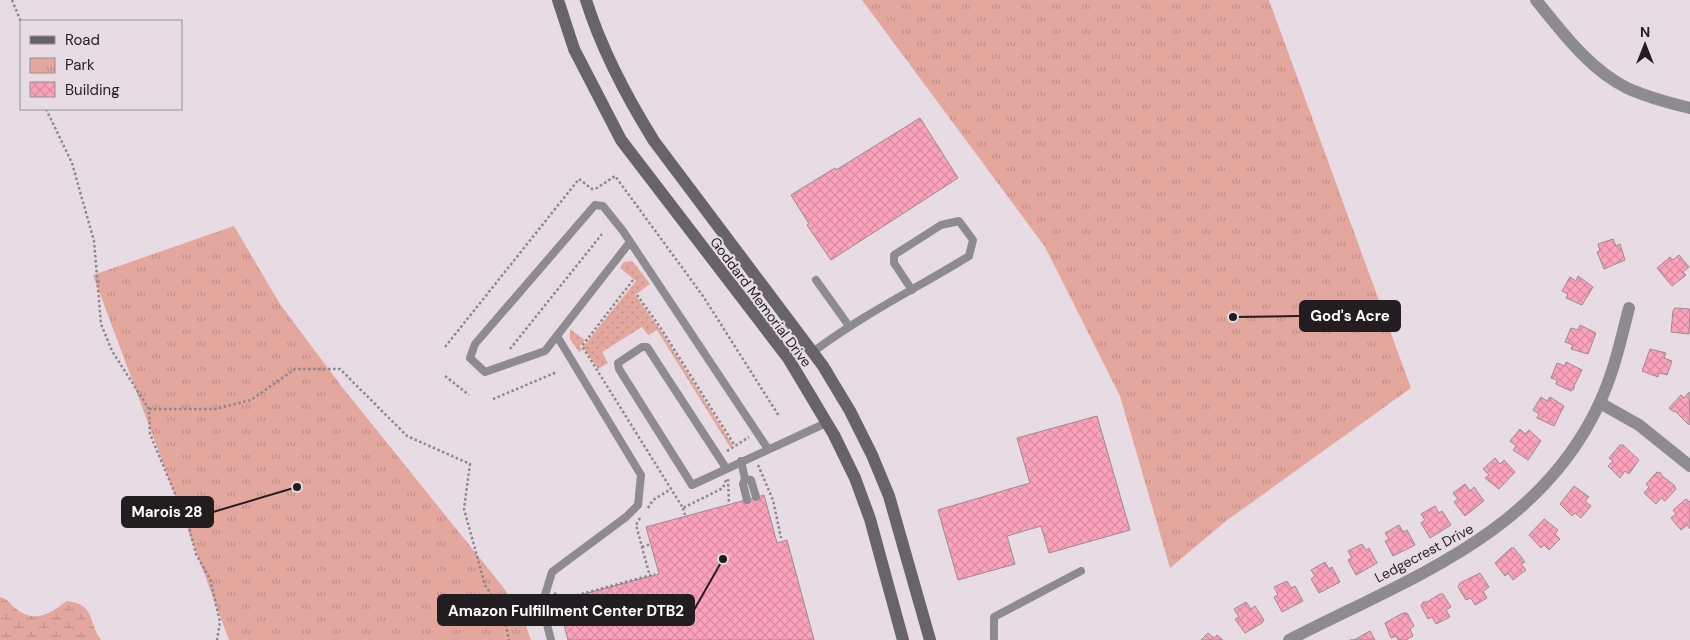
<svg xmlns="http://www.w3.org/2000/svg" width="1690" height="640" font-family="'DM Sans',sans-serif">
<defs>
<pattern id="grass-dots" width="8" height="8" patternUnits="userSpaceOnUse" patternTransform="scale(1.25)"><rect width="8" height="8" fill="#e4a79e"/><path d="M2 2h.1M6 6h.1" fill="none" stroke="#c38f88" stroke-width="1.8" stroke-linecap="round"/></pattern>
<pattern id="wetland-marsh" width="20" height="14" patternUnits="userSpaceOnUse" patternTransform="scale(1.25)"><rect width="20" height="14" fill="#e4a79e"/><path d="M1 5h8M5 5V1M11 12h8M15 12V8" fill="none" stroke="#c38f88"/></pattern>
<pattern id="park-tufts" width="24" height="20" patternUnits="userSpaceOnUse" patternTransform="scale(1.25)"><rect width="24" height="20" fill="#e4a79e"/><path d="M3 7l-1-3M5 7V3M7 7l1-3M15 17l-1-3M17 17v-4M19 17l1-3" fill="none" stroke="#c38f88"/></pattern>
<pattern id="building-cross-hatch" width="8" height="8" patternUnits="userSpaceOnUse" patternTransform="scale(1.25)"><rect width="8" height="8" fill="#fca2bb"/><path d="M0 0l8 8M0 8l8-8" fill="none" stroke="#d88ba0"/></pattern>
</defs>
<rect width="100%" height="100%" fill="#e7dce4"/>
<g fill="url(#grass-dots)">
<polygon points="630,261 634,263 650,284 635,295 661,331 733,446 730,447 657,330 648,335 642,327 602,352 608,363 598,369 583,347 636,281 620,268 624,262"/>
<polygon points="570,329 585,340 580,346 582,350 579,352 570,339"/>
</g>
<path fill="url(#wetland-marsh)" d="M0,597C9,599 11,606 19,611C37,623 52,612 67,601C96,605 87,620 101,640H0Z"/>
<g fill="url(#park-tufts)">
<polygon points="862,0 1269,0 1411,388 1226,521 1170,568 1120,396 1045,247"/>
<polygon points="234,226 280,304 342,387 503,587 523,617 531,640 229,640 93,275"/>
</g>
<g fill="url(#building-cross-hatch)" stroke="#9a8c8f">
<polygon points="920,118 958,178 831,260 807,225 809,224 791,195 835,168 836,170"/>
<polygon points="1613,239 1616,246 1620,244 1625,260 1604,269 1597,252 1600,251 1598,244"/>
<polygon points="1679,255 1689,267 1683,272 1686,275 1672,286 1657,268 1670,257 1673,260"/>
<polygon points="1578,276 1593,287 1582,305 1566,298 1568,294 1562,291 1570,277 1576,281"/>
<polygon points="1675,308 1690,309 1689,334 1671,332 1673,311"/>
<polygon points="1580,325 1596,333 1588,354 1571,349 1573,345 1565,342 1571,328 1578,330"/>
<polygon points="1650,349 1666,353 1664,358 1672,361 1667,375 1659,373 1658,377 1642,371"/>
<polygon points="1566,362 1582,370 1574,386 1574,389 1571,391 1556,384 1557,380 1551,378 1557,363 1565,366"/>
<polygon points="1689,392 1690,423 1689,425 1675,411 1674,412 1669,408 1681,395 1684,398"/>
<polygon points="1541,397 1547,401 1550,397 1564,406 1554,426 1537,418 1539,414 1533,410"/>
<polygon points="1097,416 1130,530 1049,553 1041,526 1007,536 1015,564 958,580 938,510 1030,483 1017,438"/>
<polygon points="1520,429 1525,434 1529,430 1541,441 1528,460 1513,450 1516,446 1510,441"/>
<polygon points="1620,445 1623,445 1639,460 1629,474 1625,471 1620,478 1608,466 1613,461 1609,458"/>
<polygon points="1495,458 1500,464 1504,460 1515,472 1499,489 1485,478 1489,475 1483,469"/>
<polygon points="1657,472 1661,473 1662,476 1674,485 1676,489 1665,501 1661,498 1656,504 1644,493 1649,487 1646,484"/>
<polygon points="1465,484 1470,491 1474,487 1484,501 1465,516 1454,502 1458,499 1453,493"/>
<polygon points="1574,486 1589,497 1585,501 1591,506 1581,518 1575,513 1572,516 1560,504"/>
<polygon points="764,495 777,543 787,540 814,640 568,640 558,601 659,574 646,527"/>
<polygon points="1686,499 1690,502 1690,529 1687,525 1681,530 1671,518 1676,514 1673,510"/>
<polygon points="1435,506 1439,513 1442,511 1451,525 1430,538 1421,523 1425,520 1421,514"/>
<polygon points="1544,519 1558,530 1555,534 1560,539 1549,550 1544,545 1541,548 1529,535"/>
<polygon points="1399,525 1403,532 1407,530 1415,545 1393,556 1385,541 1389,539 1385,533"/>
<polygon points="1362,544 1366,550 1369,548 1377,563 1356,575 1348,560 1352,558 1348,551"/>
<polygon points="1511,548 1514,548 1525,562 1521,564 1526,570 1513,580 1508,573 1505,576 1495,563"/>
<polygon points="1325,562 1329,569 1332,567 1340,582 1319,593 1311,579 1315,576 1311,570"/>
<polygon points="1480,573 1489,587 1483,591 1487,598 1475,605 1471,598 1466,600 1458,587 1460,583"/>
<polygon points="1287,581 1291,588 1295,586 1303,601 1282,612 1274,597 1278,595 1274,587"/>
<polygon points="1440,594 1443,594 1451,607 1446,610 1450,617 1436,624 1432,617 1428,619 1421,606 1423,602 1427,602"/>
<polygon points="1246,602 1251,609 1255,606 1264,620 1262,623 1245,633 1235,619 1239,617 1234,609"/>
<polygon points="1403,613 1407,613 1414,626 1410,629 1413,636 1406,640 1398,640 1396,636 1391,638 1385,623"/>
<polygon points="1370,631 1375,640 1350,640 1354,640"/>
<polygon points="1208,633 1214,638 1217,635 1223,640 1201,640"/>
</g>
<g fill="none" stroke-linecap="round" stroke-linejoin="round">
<g stroke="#8e868c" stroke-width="2.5" stroke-dasharray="2.5 2.5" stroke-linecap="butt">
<polyline points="12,0 21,22"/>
<polyline points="46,109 72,163 94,241 101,324 112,351 149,409 150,434 189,527 196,554 210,579 220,622 217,640"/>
<polyline points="633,280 582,346 683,508 723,488 726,480"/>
<polyline points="637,295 660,327 735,446"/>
<polyline points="445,347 579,179 592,189 597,188 615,176 703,296 779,416"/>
<polyline points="510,349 602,234"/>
<polyline points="445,376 469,395"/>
<polyline points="493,399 557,372"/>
<polyline points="149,409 215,409 251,400 295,369 340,369 407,436 470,464 464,509 485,585 503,612 509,640"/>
<polyline points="727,451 749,437"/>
<polyline points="758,465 773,500 781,538"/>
<polyline points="728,479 729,503"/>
<polyline points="648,508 653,500 671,489"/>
<polyline points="683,508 685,515"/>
<polyline points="640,518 636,525 649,573"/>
<polyline points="642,547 651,544"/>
<polyline points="554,593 563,599 655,574"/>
</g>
<g stroke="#8d8b90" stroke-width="8">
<polyline points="630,242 545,351 485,372 470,358 475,344 595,205 603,206 623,231 768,449"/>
<polyline points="816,280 849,326"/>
<path d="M813,352C862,315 917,288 969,256L973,240L959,221L941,225L894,255V263L912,290"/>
<polyline points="741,461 745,479 743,484 747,500"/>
<polyline points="726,468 647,347 642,347 618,363 619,369 692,485 826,423"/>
<polyline points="745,479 751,480 756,497"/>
<polyline points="551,640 542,605 552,572 626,517 638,505 641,475 557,336"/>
<polyline points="994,640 994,617 1081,571"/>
</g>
<g stroke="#8d8b90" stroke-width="12">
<path d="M1536,0C1562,32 1589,69 1627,88C1647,97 1669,103 1690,108"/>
<polyline points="1600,403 1639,425 1690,466"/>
<path d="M1289,640C1409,578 1540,534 1600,402C1614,372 1621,339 1629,308"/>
</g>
<g stroke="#666369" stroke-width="12">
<polyline points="558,0 574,49 621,140 788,358 834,435 855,478 870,519 903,640"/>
<path d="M586,0C602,51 626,96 654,141L823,366L850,411L872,455L889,496L930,640"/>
</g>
</g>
<g text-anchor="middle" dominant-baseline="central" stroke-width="4" stroke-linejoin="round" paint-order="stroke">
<g font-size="14" fill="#211d20" stroke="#e7dce4">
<text transform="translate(761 302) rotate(53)">Goddard Memorial Drive</text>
<text transform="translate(1424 553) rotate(-28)">Ledgecrest Drive</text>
</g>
</g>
<path fill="none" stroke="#211d20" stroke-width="2" d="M1233 317L1300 316M297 487L213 512M723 559L694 610"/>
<g fill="#211d20" stroke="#e7dce4" stroke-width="2">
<circle cx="1233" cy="317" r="5"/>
<circle cx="297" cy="487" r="5"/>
<circle cx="723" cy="559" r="5"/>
</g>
<g fill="#211d20" stroke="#211d20" stroke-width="2">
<rect x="1300" y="301" width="100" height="30" rx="5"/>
<rect x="122" y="497" width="91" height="30" rx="5"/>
<rect x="438" y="595" width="256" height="30" rx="5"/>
</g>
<g font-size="15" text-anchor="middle" font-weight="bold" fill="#fff">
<text x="1350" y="321">God's Acre</text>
<text x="167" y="517">Marois 28</text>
<text x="566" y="616">Amazon Fulfillment Center DTB2</text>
</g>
<rect x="20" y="20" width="162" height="90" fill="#e7dce4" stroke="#989096"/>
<rect x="30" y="36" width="25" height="8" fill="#666369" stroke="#989096"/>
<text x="65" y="45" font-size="15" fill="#211d20">Road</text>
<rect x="30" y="58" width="25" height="15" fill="url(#park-tufts)" stroke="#989096"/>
<text x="65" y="70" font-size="15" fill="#211d20">Park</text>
<rect x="30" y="82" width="25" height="15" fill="url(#building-cross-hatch)" stroke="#989096"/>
<text x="65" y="95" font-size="15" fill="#211d20">Building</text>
<g transform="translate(1645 45)" stroke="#e7dce4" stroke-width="4" paint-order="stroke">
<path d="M0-4L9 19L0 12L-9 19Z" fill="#211d20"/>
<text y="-8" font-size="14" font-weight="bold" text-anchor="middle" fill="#211d20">N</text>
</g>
</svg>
